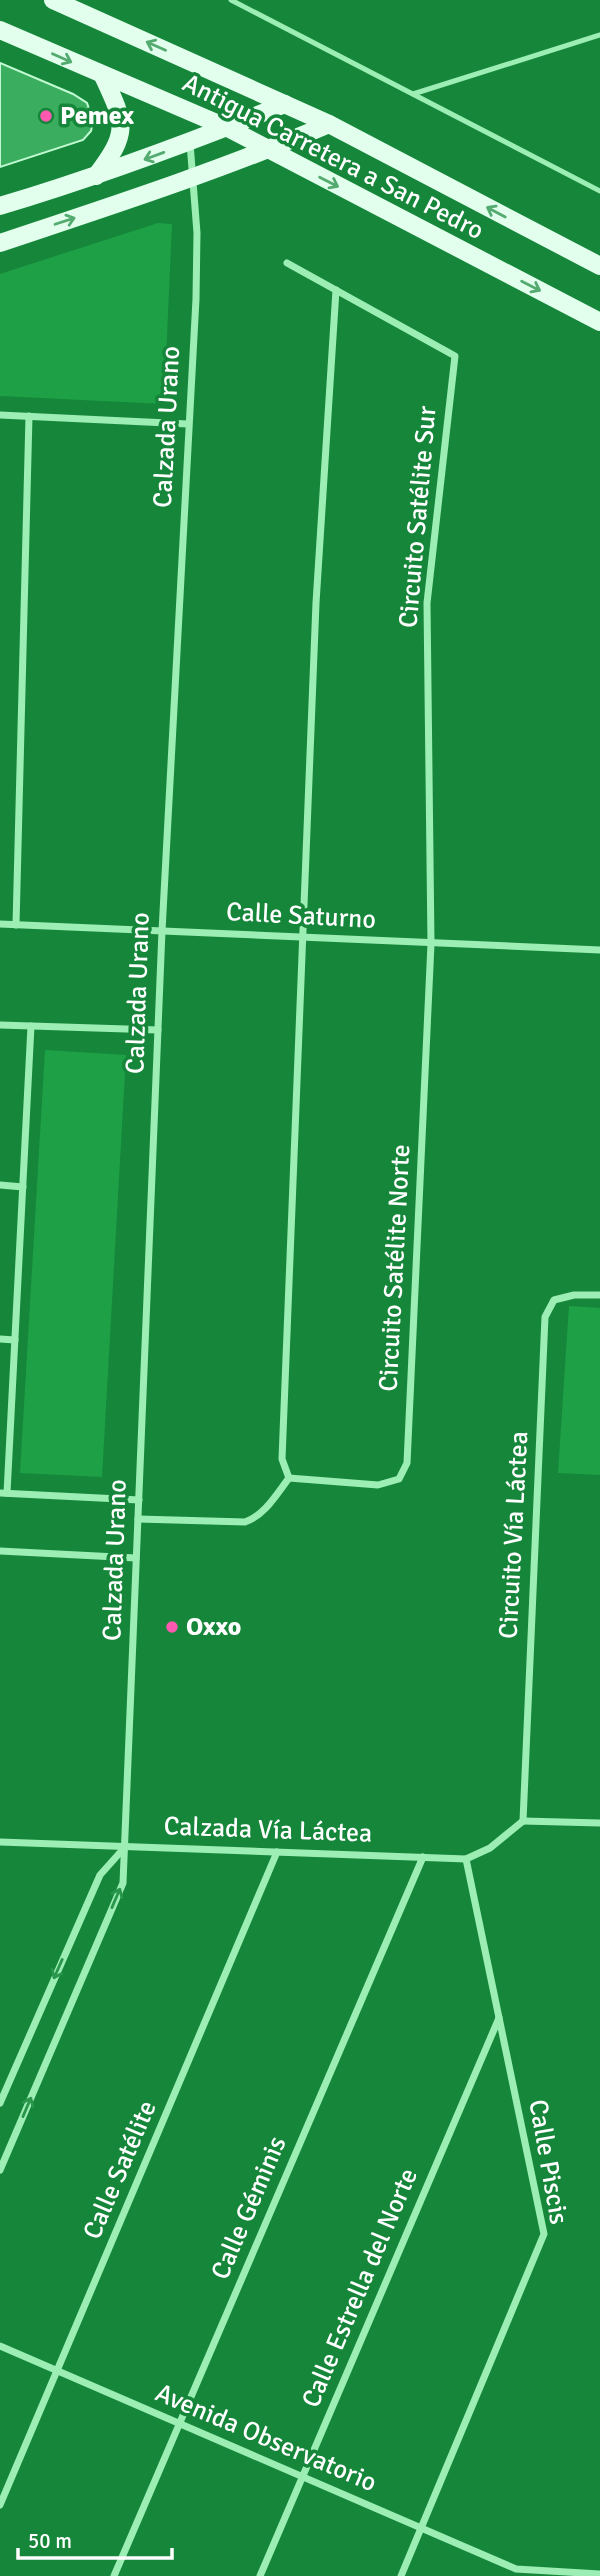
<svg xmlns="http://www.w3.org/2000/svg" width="600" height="2576" font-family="Signika,sans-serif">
<rect width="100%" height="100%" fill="#16873a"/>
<g fill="#1ea046">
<polygon points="158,223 172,224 164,404 0,396 0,274"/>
<polygon points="45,1050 126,1055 102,1477 20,1473"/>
<polygon points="569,1306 600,1308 600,1475 558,1473"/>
</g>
<polygon fill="#3aae5e" stroke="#c1fad2" stroke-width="2" points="0,63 73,94 87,103 93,121 91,131 83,140 0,167"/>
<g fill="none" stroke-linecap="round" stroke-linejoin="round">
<g stroke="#9ceeb5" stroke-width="5">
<polyline points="231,0 600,191"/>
<polyline points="413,94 600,35"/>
</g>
<g stroke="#9ceeb5" stroke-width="7">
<polyline points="287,263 455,356 427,603 431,944 407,1463 399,1479 378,1485 289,1478"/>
<polyline points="0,415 188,424"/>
<polyline points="0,924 600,950"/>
<polyline points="16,925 29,416"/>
<polyline points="0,1025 158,1030"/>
<polyline points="0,1185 23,1187"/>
<polyline points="0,1339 15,1340"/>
<polyline points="289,1478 282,1459 316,603 336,290"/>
<polyline points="0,1493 139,1500"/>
<polyline points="7,1493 31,1026"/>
<path d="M138,1519L245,1522C265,1515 276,1495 289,1478"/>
<polyline points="0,1551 136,1558"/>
<polyline points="523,1821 545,1317 554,1300 574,1295 600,1295"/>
<polyline points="523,1821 600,1823"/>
<polyline points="0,1842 466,1859 490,1848 523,1821"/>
<polyline points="0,2103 100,1875 125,1847"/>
<polyline points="0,2170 123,1883 162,931 196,299 197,233 190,143"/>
<polyline points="0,2346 516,2569 600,2574"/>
<polyline points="0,2505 277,1852"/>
<polyline points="114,2576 423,1857"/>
<polyline points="260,2576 499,2018"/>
<polyline points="401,2576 544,2234 466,1859"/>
</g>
<g stroke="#e2ffed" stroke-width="18">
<polyline points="53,0 329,124 600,266"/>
<polyline points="0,30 228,128 600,322"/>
<path d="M96,176C129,132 126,125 103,76"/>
<path d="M0,206C97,177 191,142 285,104"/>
<path d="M0,243C111,206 222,170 329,124"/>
</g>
</g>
<defs><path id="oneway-shaft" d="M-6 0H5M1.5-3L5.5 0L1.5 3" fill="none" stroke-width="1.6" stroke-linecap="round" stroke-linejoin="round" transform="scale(1.75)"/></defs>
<g stroke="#53ab70">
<use href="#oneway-shaft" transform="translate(156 46) rotate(-156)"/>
<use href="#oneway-shaft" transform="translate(62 58) rotate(24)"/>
<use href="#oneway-shaft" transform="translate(154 156) rotate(160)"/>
<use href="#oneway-shaft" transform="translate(329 182) rotate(27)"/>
<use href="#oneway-shaft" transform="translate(496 212) rotate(-152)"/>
<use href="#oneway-shaft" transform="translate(65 221) rotate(-18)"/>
<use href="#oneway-shaft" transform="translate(531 286) rotate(27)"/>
</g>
<g stroke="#2a964c">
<use href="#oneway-shaft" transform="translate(116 1898) rotate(-67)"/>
<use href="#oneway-shaft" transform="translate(58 1969) rotate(114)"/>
<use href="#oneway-shaft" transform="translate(27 2107) rotate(-67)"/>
</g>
<g fill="#ff58b1" stroke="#16873a" stroke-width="2.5">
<circle cx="46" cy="116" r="7"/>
<circle cx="172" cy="1627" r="7"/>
</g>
<g text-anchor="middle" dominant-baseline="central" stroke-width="7" stroke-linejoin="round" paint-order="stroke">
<g font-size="26" font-weight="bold" fill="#fff" stroke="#16873a" text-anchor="start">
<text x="60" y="116">Pemex</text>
<text x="186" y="1627">Oxxo</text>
</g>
<g font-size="26" fill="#fff" stroke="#16873a">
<text transform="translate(333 157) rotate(27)">Antigua Carretera a San Pedro</text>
<text transform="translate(167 427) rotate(-87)">Calzada Urano</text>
<text transform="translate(418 517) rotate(-85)">Circuito Satélite Sur</text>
<text transform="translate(301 916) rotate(3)">Calle Saturno</text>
<text transform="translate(138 993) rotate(-88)">Calzada Urano</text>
<text transform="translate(395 1268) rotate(-87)">Circuito Satélite Norte</text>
<text transform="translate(514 1535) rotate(-87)">Circuito Vía Láctea</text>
<text transform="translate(115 1560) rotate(-88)">Calzada Urano</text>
<text transform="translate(268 1830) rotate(2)">Calzada Vía Láctea</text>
<text transform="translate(548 2162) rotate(80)">Calle Piscis</text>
<text transform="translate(120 2170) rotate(-67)">Calle Satélite</text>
<text transform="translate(249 2208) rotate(-67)">Calle Géminis</text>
<text transform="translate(360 2288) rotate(-67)">Calle Estrella del Norte</text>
<text transform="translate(266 2438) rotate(23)">Avenida Observatorio</text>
</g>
</g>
<path d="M18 2548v10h154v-10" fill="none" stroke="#ffffff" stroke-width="3.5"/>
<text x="28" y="2548" font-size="21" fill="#ffffff" stroke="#16873a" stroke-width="5" paint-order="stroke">50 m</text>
</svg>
